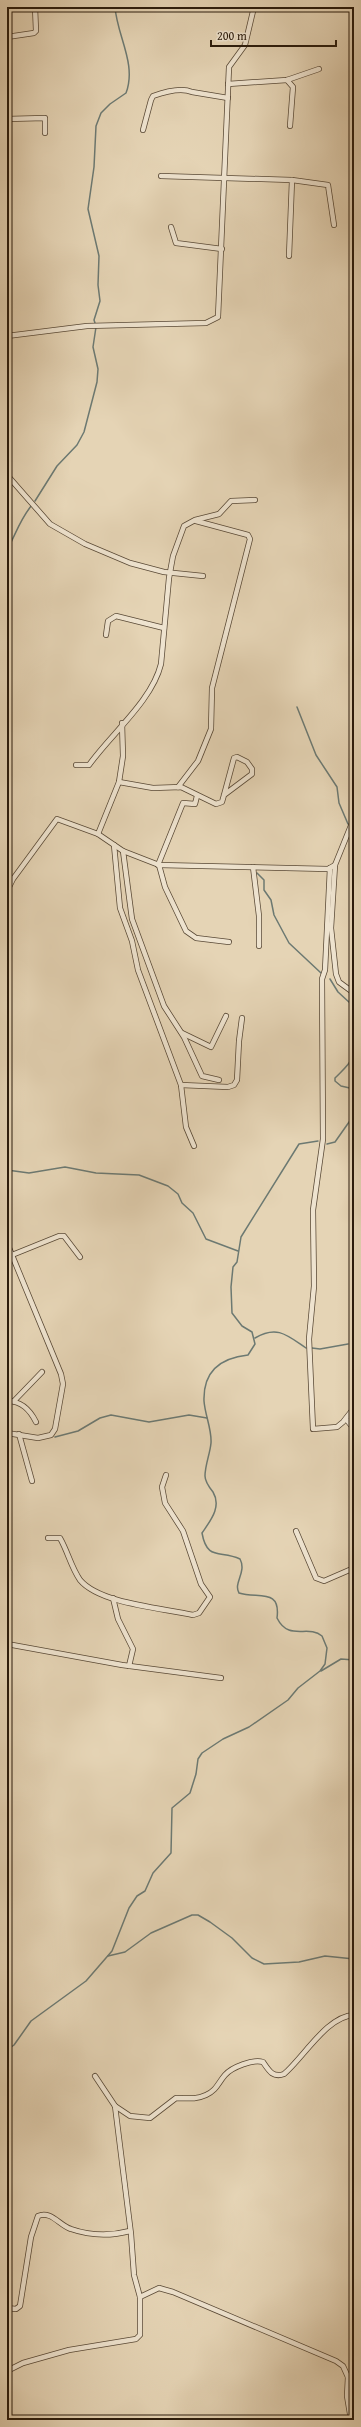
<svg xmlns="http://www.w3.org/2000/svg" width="361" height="2427" font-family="'Gentium Book Plus',serif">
<rect width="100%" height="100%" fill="#e5d4b5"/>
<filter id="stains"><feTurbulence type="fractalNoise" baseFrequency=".005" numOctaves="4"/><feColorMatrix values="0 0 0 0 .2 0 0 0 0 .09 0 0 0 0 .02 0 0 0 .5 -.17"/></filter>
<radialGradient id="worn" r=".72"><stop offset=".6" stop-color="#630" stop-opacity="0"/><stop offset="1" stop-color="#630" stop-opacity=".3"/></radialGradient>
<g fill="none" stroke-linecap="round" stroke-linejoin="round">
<g stroke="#6c7972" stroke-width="1.5">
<path d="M95,323L94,320L100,301L98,285L99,256L88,209L94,167L96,126L101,113L110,104L126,93C137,64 117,36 115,7"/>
<polyline points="35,501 57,466 77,445 84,432 97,382 98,369 93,347 96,327"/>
<path d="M7,550C16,534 20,519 32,505"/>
<polyline points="297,707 316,755 337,787 339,803 348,824"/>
<polyline points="257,873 264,880 264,890 271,900 274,915 289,943 321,973"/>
<polyline points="330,979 338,992 350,1003 350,1020 354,1026"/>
<path d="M354,1027L350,1035C356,1060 353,1060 335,1078V1081L341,1086L354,1089"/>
<polyline points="327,1144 335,1142 354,1115"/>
<polyline points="7,1170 29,1173 65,1167 96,1173 139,1175 168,1186 178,1194 182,1203 193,1213 206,1239 238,1251"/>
<path d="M255,1338C277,1325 287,1335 306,1348"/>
<polyline points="312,1348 320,1349 348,1344"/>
<polyline points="55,1437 78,1431 100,1418 111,1415 149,1422 189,1415 207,1418"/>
<polyline points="321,1671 341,1659 354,1660"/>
<polyline points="108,1956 125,1952 151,1933 192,1915 198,1915 210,1922 232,1938 252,1958 264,1964 299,1962 325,1956 354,1959"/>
<path d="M7,2050L14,2045L31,2021L86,1981L112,1951L129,1908L137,1896L145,1891L153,1873L171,1853L172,1808L190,1793L196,1774L198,1759L202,1753L223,1739L249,1727L288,1700L298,1688L320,1671L325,1664L327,1648L322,1636C308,1624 289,1642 277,1618C281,1588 258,1599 239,1593C233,1583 247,1572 240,1559C220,1550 207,1561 202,1533C210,1521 222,1507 213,1492C209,1487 205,1482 205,1476C205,1465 210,1454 211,1443C212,1430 205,1415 204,1401C203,1371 220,1358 248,1355L255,1344L252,1332L242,1326L232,1313L231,1287L233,1267L237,1262L241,1237L299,1144L318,1141"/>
</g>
<defs>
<g id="street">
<polyline points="7,37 34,33 36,31 35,7"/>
<polyline points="287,80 293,87 290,126"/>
<polyline points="228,84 287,80 319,69"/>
<polyline points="7,119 45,118 45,133"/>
<path d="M143,130L151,100L153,96C164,92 181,87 192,92L228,98"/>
<polyline points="161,176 292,180 289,256"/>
<polyline points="292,180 328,185 334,225"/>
<polyline points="171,227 176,243 222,249"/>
<polyline points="7,336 87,326 206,323 218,317 229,67 245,45 254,7"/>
<polyline points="7,475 50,524 85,544 130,563 164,572 203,576"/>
<polyline points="106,635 108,621 116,616 164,628"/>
<path d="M76,765H89C111,734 152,701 161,664L169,578L173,556L184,526L195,520L219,514L231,501L255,500"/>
<polyline points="119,782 153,788 181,787 216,804 222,802 224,795 234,758 237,757 247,762 252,769 252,774 224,795"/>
<polyline points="178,787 198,761 211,729 212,688 250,539 248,535 196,521"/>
<polyline points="98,834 119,782 123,756 122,723"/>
<polyline points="114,845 120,908 132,941 138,970 181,1085 186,1127 194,1146"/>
<polyline points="123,851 132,919 164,1006 184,1037 202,1076 219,1080"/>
<polyline points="158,865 183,803 195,804 197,796"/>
<polyline points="159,865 165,887 186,931 196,938 229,942"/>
<polyline points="335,865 331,928 336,974 339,982 354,993"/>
<polyline points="253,867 259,916 259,946"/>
<polyline points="330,868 325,970 322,979 323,1139 313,1210 314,1286 309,1339 313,1429 337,1427 343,1422 354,1408"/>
<polyline points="7,891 13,879 57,819 98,834 123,851 159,865 328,869 335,865 354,818"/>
<polyline points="182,1033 211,1047 226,1016"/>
<polyline points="181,1085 228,1087 234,1085 237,1080 239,1041 242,1018"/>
<polyline points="7,1243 61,1374 63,1384 55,1429 51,1435 38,1438 7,1433"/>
<polyline points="12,1255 59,1236 64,1236 80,1257"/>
<path d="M7,1401C22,1401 30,1410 36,1422"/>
<polyline points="14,1401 42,1372"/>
<polyline points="346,1419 354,1429"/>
<polyline points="19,1434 32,1481"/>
<polyline points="296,1531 316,1578 324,1581 354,1568"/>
<path d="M48,1538H60C68,1552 71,1567 80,1580C100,1604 163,1608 193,1615L199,1613L210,1597L201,1584L183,1531L165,1503L162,1487L166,1475"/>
<polyline points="113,1598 118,1619 133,1649 129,1666"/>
<polyline points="7,1644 122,1665 221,1678"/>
<polyline points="95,2076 115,2106 131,2234 134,2275 140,2297"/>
<path d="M115,2106L130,2116L150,2118L176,2098C187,2098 195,2100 206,2095C217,2090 218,2083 225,2075C232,2067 253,2059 263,2062C269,2071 273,2078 284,2074C304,2057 327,2016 354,2015"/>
<path d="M7,2308L16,2309L20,2306L31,2237L38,2216C51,2210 60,2226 71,2229C91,2236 111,2236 130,2231"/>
<polyline points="7,2371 23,2363 69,2350 136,2339 140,2335 140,2297 159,2288 173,2292 336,2361 343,2366 348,2377 354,2378"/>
<polyline points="348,2377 347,2396 351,2420"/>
</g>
</defs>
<use href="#street" stroke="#594936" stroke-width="6"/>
<use href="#street" stroke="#eee3cf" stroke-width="4.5"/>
</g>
<rect width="361" height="2427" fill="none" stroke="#e5d4b5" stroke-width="24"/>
<rect x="8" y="8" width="345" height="2411" fill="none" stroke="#2a1b0c" stroke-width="2"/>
<rect x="12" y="12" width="337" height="2403" fill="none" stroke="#2a1b0c"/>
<path d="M211 40v6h125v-6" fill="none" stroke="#2a1b0c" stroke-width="2"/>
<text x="217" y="40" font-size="12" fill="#2a1b0c" stroke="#eee3cf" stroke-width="3" paint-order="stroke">200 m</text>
<rect width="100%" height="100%" filter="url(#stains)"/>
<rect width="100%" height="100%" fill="url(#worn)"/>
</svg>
